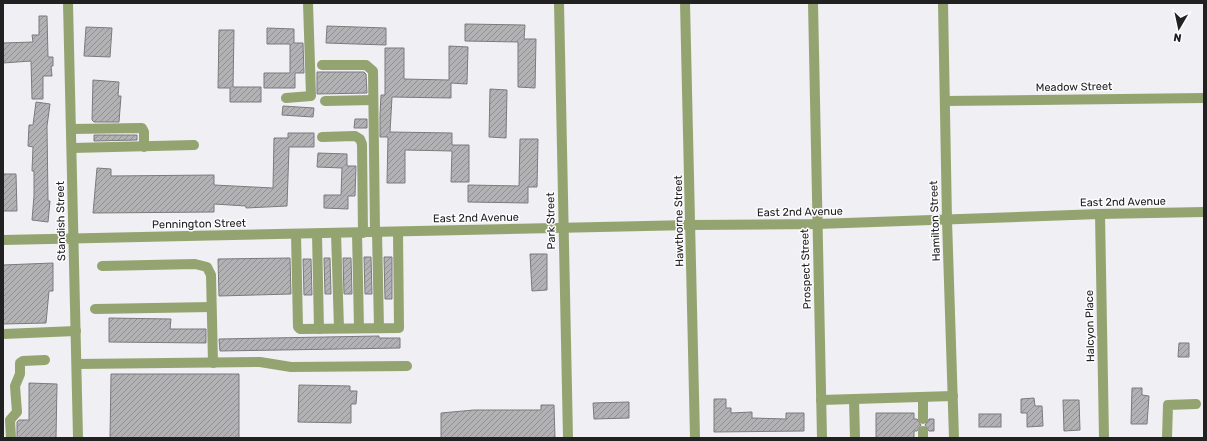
<svg xmlns="http://www.w3.org/2000/svg" width="1207" height="441" font-family="Rubik,sans-serif">
<defs>
<pattern id="building-hatch" width="6" height="6" patternUnits="userSpaceOnUse"><rect width="6" height="6" fill="#b2b2b5"/><path d="M-1 1l2-2M0 6l6-6M5 7l2-2" fill="none" stroke="#909093"/></pattern>
</defs>
<rect width="100%" height="100%" fill="#f0eff3"/>
<g fill="url(#building-hatch)" stroke="#7b7b7e">
<polygon points="39,16 47,16 48,57 53,57 53,66 51,66 52,76 43,76 43,99 32,99 31,61 3,63 3,43 33,42 32,35 39,35"/>
<polygon points="465,24 525,25 524,39 536,39 535,88 518,87 518,42 465,41"/>
<polygon points="327,26 386,28 386,45 326,43"/>
<polygon points="86,27 112,28 110,57 84,56"/>
<polygon points="267,28 294,29 294,43 303,43 304,73 295,73 295,88 264,88 264,73 290,73 290,44 267,44"/>
<polygon points="219,30 234,30 233,87 261,87 261,102 230,102 230,88 218,88"/>
<polygon points="449,46 468,47 467,84 451,83 451,98 392,97 390,132 452,133 452,145 469,145 469,182 451,182 452,151 405,150 405,183 387,183 388,137 380,137 380,115 381,95 385,95 385,48 404,48 404,79 449,80"/>
<polygon points="317,72 364,72 366,74 367,93 317,94"/>
<polygon points="93,80 119,82 118,96 121,96 119,122 94,122 92,120"/>
<polygon points="490,89 507,90 506,138 489,137"/>
<polygon points="36,102 50,104 47,126 48,201 50,201 48,222 32,220 34,196 34,171 32,171 33,147 28,146 29,125 33,125"/>
<polygon points="283,106 314,108 313,117 282,115"/>
<polygon points="355,119 367,119 367,128 354,128"/>
<polygon points="288,133 314,133 314,147 289,147 287,206 246,208 246,206 214,204 214,212 93,213 97,168 111,169 111,176 214,175 214,185 273,188 274,138 288,138"/>
<polygon points="94,135 137,135 137,140 94,141"/>
<polygon points="520,139 538,139 537,187 528,187 528,203 468,202 468,185 519,186"/>
<polygon points="318,153 347,154 347,166 356,166 355,196 348,196 348,209 324,208 324,195 341,195 342,168 317,167"/>
<polygon points="3,174 16,174 17,211 3,211"/>
<polygon points="530,254 547,254 547,290 532,291"/>
<polygon points="364,257 371,257 372,294 365,294"/>
<polygon points="384,257 392,257 392,299 385,299"/>
<polygon points="290,258 291,294 219,296 218,259"/>
<polygon points="324,258 330,258 331,294 325,294"/>
<polygon points="343,258 351,258 352,294 344,294"/>
<polygon points="303,259 311,259 312,295 304,295"/>
<polygon points="53,263 53,291 49,291 46,323 3,324 3,265"/>
<polygon points="109,318 171,319 170,329 206,329 206,343 109,342"/>
<polygon points="379,336 379,338 400,338 400,348 220,351 219,339"/>
<polygon points="1179,343 1189,343 1189,357 1178,357"/>
<polygon points="111,374 239,374 239,438 110,438"/>
<polygon points="29,383 57,384 56,438 17,438 17,422 19,420 29,420"/>
<polygon points="299,385 350,386 350,391 357,391 356,404 351,404 351,423 298,422"/>
<polygon points="1132,388 1142,388 1142,395 1149,396 1147,424 1131,424"/>
<polygon points="1034,398 1035,406 1042,406 1043,426 1027,427 1027,413 1021,413 1021,399"/>
<polygon points="714,399 726,399 726,408 731,408 731,413 752,412 752,418 786,419 786,413 804,413 804,431 714,432"/>
<polygon points="1063,400 1079,400 1080,430 1064,431"/>
<polygon points="629,402 629,418 594,419 593,403"/>
<polygon points="541,405 554,405 555,438 441,438 441,413 474,410 541,410"/>
<polygon points="876,413 914,413 914,419 917,419 921,425 917,431 914,431 914,438 876,438"/>
<rect x="979" y="414" width="22" height="13"/>
<polygon points="929,419 934,419 934,431 929,431 925,425"/>
</g>
<g fill="none" stroke-linecap="round" stroke-linejoin="round">
<g stroke="#94a471" stroke-width="10">
<polyline points="68,3 78,438"/>
<polyline points="559,3 568,438"/>
<polyline points="685,3 695,438"/>
<polyline points="813,3 822,438"/>
<polyline points="943,3 947,220 954,438"/>
<polyline points="322,65 366,65 373,71 375,232"/>
<polyline points="286,98 311,96 308,3"/>
<polyline points="325,101 373,100"/>
<polyline points="945,101 1204,98"/>
<polyline points="71,129 142,128 144,132 144,147"/>
<polyline points="322,137 355,136 360,139 362,144 363,233"/>
<polyline points="72,148 194,145"/>
<polyline points="1100,214 1104,438"/>
<polyline points="377,232 379,328"/>
<polyline points="336,233 339,328"/>
<polyline points="357,233 359,328"/>
<polyline points="296,234 298,327 300,329 399,328 398,232"/>
<polyline points="317,234 319,329"/>
<polyline points="3,240 691,225 817,224 1100,214 1204,212"/>
<polyline points="102,266 195,264 207,267 211,275 213,363"/>
<polyline points="95,309 211,307"/>
<polyline points="3,334 76,331"/>
<polyline points="77,364 260,362 291,367 407,366"/>
<polyline points="923,397 923,419"/>
<polyline points="854,399 855,438"/>
<polyline points="821,400 953,396"/>
<polyline points="11,438 10,420 17,412 15,386 20,374 20,363 23,361 45,360"/>
<polyline points="923,438 923,431"/>
<polyline points="1167,438 1168,405 1196,404"/>
</g>
</g>
<g text-anchor="middle" dominant-baseline="central" stroke-width="3" stroke-linejoin="round" paint-order="stroke">
<g font-size="11" fill="#212122" stroke="#fdfdff">
<text transform="translate(1074 87) rotate(-1)">Meadow Street</text>
<text transform="translate(1123 202) rotate(-1)">East 2nd Avenue</text>
<text transform="translate(800 212) rotate(-1)">East 2nd Avenue</text>
<text transform="translate(476 218) rotate(-1)">East 2nd Avenue</text>
<text transform="translate(61 221) rotate(-91)">Standish Street</text>
<text transform="translate(551 221) rotate(-91)">Park Street</text>
<text transform="translate(679 221) rotate(-91)">Hawthorne Street</text>
<text transform="translate(935 221) rotate(-92)">Hamilton Street</text>
<text transform="translate(199 224) rotate(-1)">Pennington Street</text>
<text transform="translate(806 269) rotate(-92)">Prospect Street</text>
<text transform="translate(1090 326) rotate(-91)">Halcyon Place</text>
</g>
</g>
<rect width="1207" height="441" fill="none" stroke="#212122" stroke-width="8"/>
<g transform="translate(1179 28) rotate(189)" stroke="#fdfdff" stroke-width="3" paint-order="stroke">
<path d="M0-3L7 15L0 10L-7 15Z" fill="#212122"/>
<text y="-6" font-size="11" font-weight="bold" text-anchor="middle" fill="#212122">N</text>
</g>
</svg>
